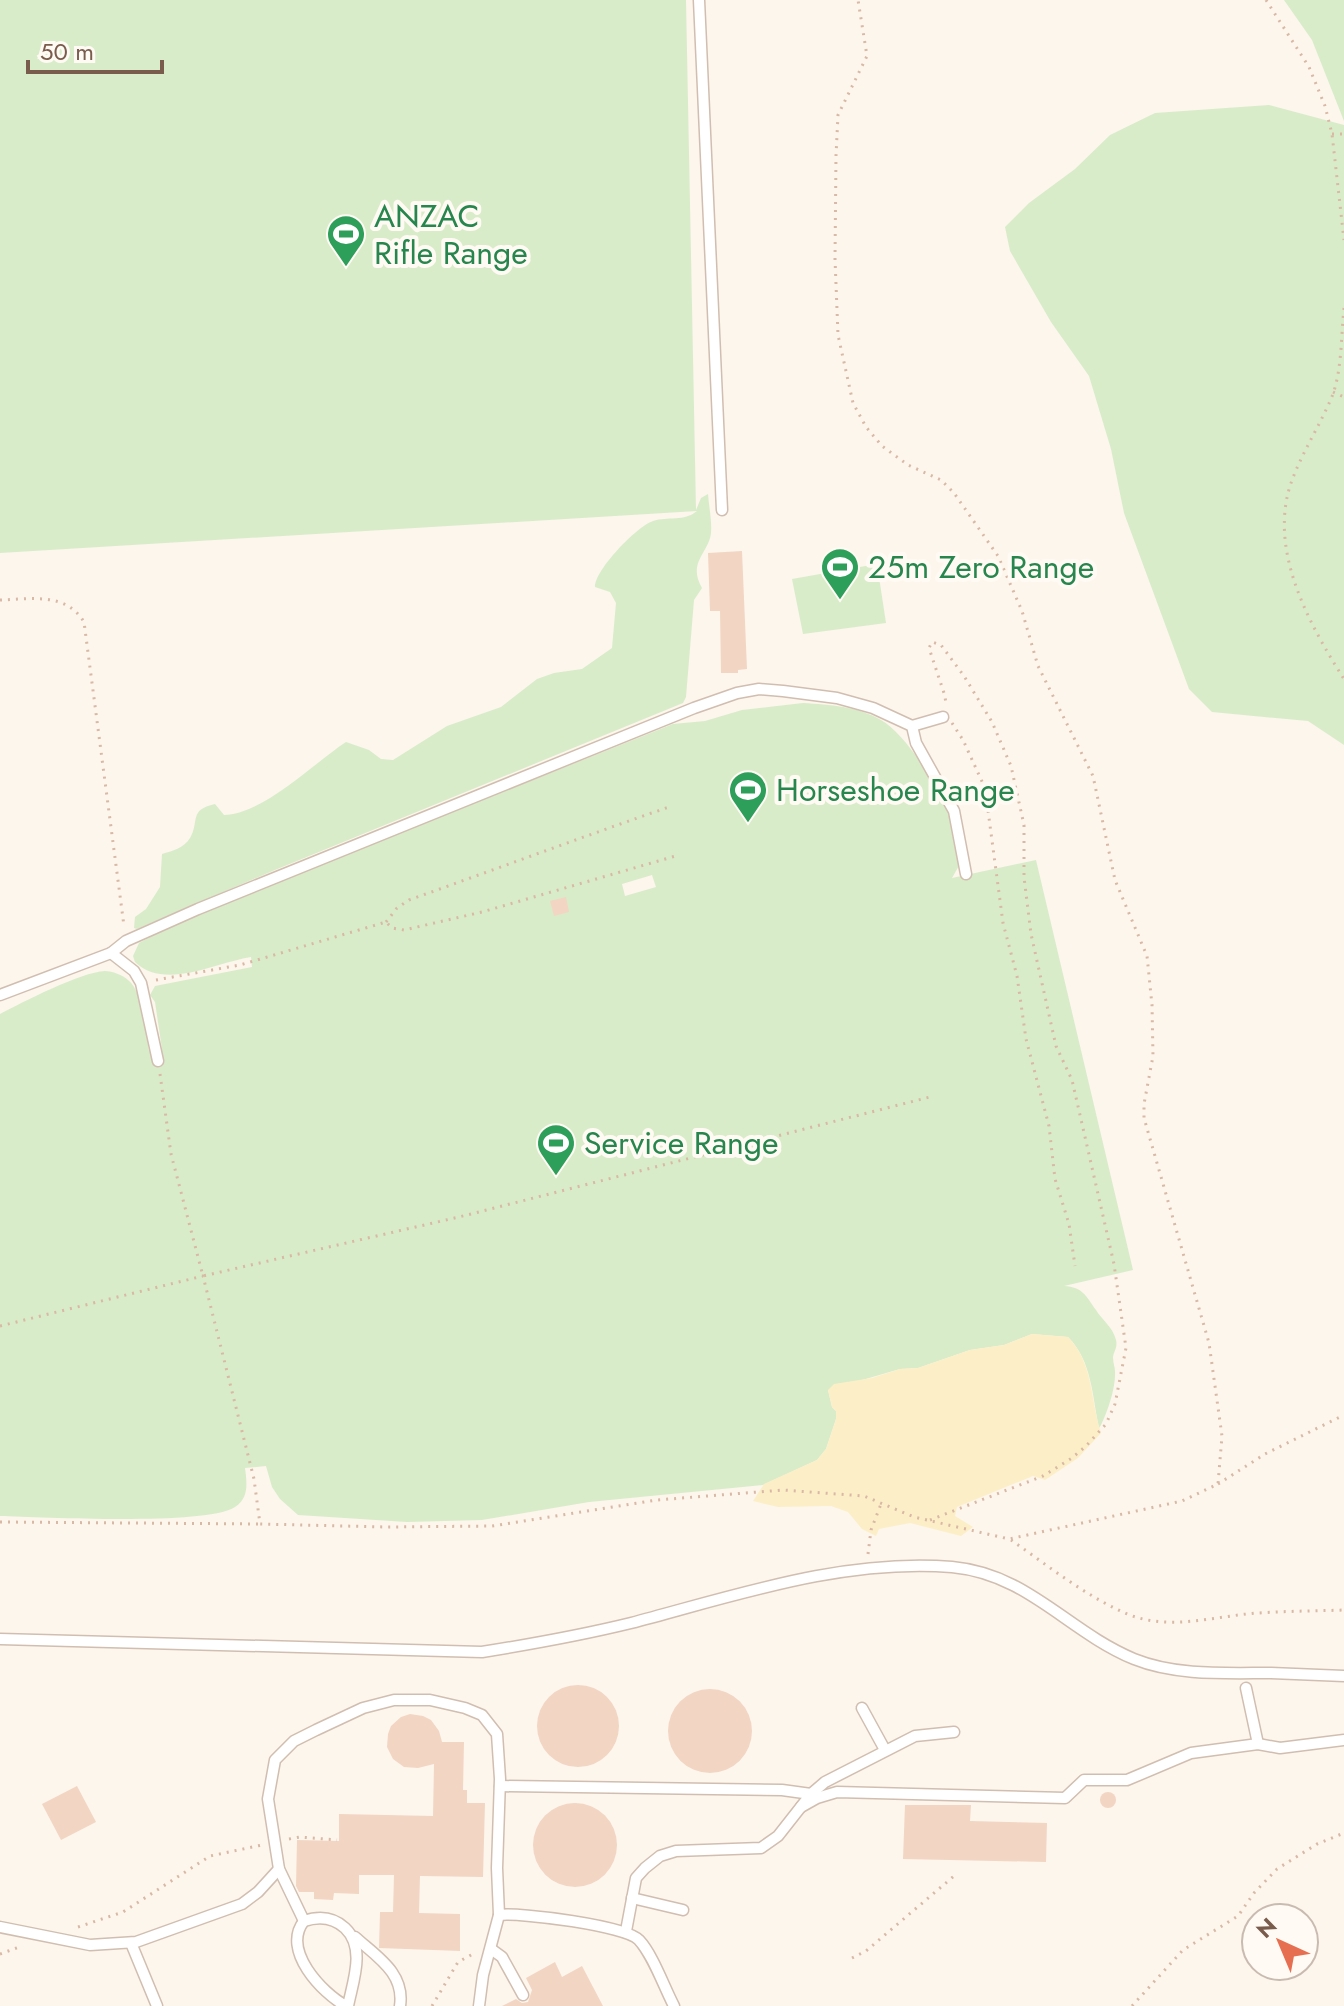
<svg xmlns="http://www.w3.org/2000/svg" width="1344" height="2006" font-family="Jost,sans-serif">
<rect width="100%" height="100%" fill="#fdf6ec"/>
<g fill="#d8ecc9" fill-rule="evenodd">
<path d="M0,0H686L696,510L701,498L708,494C709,507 712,521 711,533C709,553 687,562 702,588L694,600L686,697L683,703L275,870L137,929L134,928L135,917L146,909L160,887L162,854C172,851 184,848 190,838C200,821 188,810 215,804L224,815C262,815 314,763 346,742L369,750L381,759L393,760L447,726L501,707L537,679L554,673L582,669L612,648L616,603L610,592L595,587C595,570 636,527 653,521C668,516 684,522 697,511L0,553Z"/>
<polygon points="1284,0 1344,0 1344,121 1312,40"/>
<polygon points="1269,105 1344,125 1344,745 1308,721 1212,712 1189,689 1124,513 1111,449 1089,376 1051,322 1010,251 1005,227 1029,203 1075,169 1110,135 1155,113"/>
<polygon points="877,564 886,623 803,634 792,579"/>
<path d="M803,703C830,705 857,706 881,720C905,733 941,790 950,815C956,830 957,848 960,864L952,878L1036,860L1133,1270L1064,1286C1083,1287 1086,1296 1096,1310C1102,1320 1113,1327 1116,1340C1118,1348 1113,1352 1113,1358C1113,1363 1115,1367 1115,1371C1116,1387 1108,1411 1101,1425L1099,1428C1092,1395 1092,1361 1068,1337L1032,1334L1004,1345L970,1350L918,1368L900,1369L828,1390L832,1407L836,1411V1419L826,1449L817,1460L763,1485L589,1502L482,1520L407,1522L298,1515L280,1499L272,1487L266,1466L245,1468C247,1483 249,1498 235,1507C206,1526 42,1517 0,1516V1014C23,1002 81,972 105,971C112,971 123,975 128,980C144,993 146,1032 149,1051L162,1049L155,1002L150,995L155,986L252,967L251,957C217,962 165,991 135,962L133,956L139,943L177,923L240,897L673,724L705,721L742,710ZM652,875L656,887L625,896L622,884Z"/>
</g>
<path fill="#fcefc7" d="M1032,1334L1068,1337C1094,1364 1090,1399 1101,1433L1078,1458L1045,1480L1033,1476L957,1507L955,1516L973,1527L961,1536L910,1523L879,1529L876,1536L862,1529L848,1512L831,1506L778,1507L753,1501L764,1484L817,1460L826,1449L836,1419V1411L832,1407L828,1390L834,1384L872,1378L900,1369L918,1368L970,1350L1004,1345Z"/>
<g fill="#f3d5c3">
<polygon points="742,551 747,669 738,670 738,673 721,673 720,611 710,611 708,553"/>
<polygon points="566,897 569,912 554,916 550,901"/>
<circle cx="578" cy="1726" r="41"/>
<circle cx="710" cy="1731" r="42"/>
<polygon points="410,1714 423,1716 431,1720 439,1731 442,1742 464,1742 463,1790 467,1790 467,1803 485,1803 483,1877 420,1876 419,1913 460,1914 460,1951 379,1948 380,1912 393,1912 394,1875 359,1875 359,1894 334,1893 333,1900 314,1899 314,1892 299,1892 296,1886 297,1840 339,1841 339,1814 433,1816 434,1764 418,1768 404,1767 393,1759 387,1747 388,1734 391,1726 401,1717"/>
<polygon points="77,1786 96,1822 61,1840 42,1804"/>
<circle cx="1108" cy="1800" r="8"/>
<circle cx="575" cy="1845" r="42"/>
<polygon points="905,1805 971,1805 970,1821 1047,1823 1046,1862 903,1859"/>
<polygon points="555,1962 562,1977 582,1966 603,2006 502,2006 516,1999 522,2003 528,2002 532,1990 526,1978"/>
</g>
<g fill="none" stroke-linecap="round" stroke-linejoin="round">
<defs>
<g id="lane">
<polyline points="699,0 722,510"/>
<polyline points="912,726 943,717"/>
<polyline points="111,953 134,971 141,983 158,1061"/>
<polyline points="0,995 111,953 126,941 198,909 694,708 737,693 759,689 783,691 837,698 873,708 912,726 916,743 954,811 966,874"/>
<path d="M0,1639L482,1652C532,1644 582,1635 631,1623C734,1596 844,1558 952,1567C1028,1574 1067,1631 1134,1659C1176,1676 1226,1673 1271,1673C1296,1674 1320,1675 1344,1676"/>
<polyline points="1246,1688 1258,1744"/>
<polyline points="862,1708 885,1750"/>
<polyline points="500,1786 782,1790 811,1794"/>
<polyline points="801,1807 817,1798 837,1792 1065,1798 1084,1780 1127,1780 1191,1753 1258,1744 1280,1748 1344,1740"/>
<polyline points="632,1898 683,1910"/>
<path d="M304,1921L279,1869L268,1799L275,1760L294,1741L316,1730L363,1708L394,1700H430L465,1708L482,1715L497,1734L500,1779L497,1868L499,1915C520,1912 627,1926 639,1940C653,1955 664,1987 674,2006"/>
<polyline points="0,1927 90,1945 136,1942 242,1904 258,1892 279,1869"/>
<polyline points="626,1931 636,1878 645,1868 660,1856 676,1851 761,1848 778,1836 811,1794 825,1782 915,1736 954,1732"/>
<path d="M355,1937C377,1957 405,1973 400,2006"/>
<polyline points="131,1943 157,2006"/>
<polyline points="491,1949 502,1957 523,1995"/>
<path d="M346,2006C322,1993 281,1950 304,1921C319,1916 333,1917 345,1928C366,1948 353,1981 348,2006"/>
<polyline points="479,2006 483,1975 499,1915"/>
</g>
</defs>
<use href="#lane" stroke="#d1beb0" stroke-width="13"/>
<g stroke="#d9b8a5" stroke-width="3" stroke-dasharray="2 6" stroke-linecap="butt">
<polyline points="1266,0 1309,67 1325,106 1332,134 1344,240"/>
<polyline points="1332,134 1344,134"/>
<path d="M1344,308C1341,336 1342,368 1333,394C1321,424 1302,452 1291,483C1268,550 1309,624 1344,679"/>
<polyline points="1333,392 1344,397"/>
<path d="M0,600C31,599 66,592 84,622L124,926"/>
<polyline points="952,723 963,740 985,788 1003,923 1017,976 1026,1039 1049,1126 1055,1179 1069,1224 1075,1266"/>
<path d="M386,922L397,908L409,900C496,869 582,837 669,807"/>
<polyline points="156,980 240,965 386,922 392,928 404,930 482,912 679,855"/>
<polyline points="160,1074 171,1154 203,1276 459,1217 930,1097"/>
<polyline points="0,1326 203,1276 254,1479 260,1524 386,1527 492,1526 657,1500 783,1490 864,1496 914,1517 1009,1539 1182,1501 1218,1484 1222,1436 1209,1343 1144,1118 1144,1104 1153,1056 1152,1005 1147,956 1115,880 1093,776 1038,666 1022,611 998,556 954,493 941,480 908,465 882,446 866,427 853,403 838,335 835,259 836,156 838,115 867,56 858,0"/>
<polyline points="1218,1484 1265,1454 1344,1415"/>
<polyline points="930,1520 1043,1476 1072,1458 1086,1446 1106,1424 1115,1404 1126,1348 1114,1264 1072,1080 1056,1046 1031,934 1024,877 1024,825 1011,766 992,722 964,676 941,645 932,642 929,648 945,696 946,705"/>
<polyline points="0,1522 260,1524"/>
<path d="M1011,1540C1047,1565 1084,1595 1125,1613C1168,1632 1214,1616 1258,1613C1287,1611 1315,1611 1344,1610"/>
<polyline points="868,1554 871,1530 881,1504"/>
<polyline points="289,1839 300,1837 337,1840"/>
<polyline points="78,1927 123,1912 210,1856 262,1845"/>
<polyline points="0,1954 22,1946"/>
<polyline points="852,1958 866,1951 954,1876"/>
<polyline points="432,2006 458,1962 473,1954"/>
<polyline points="1132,2006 1183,1950 1238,1916 1254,1893 1277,1869 1317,1844 1344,1833"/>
</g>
<use href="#lane" stroke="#fff" stroke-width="10"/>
</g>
<defs>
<symbol id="stadium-pin" viewBox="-11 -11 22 30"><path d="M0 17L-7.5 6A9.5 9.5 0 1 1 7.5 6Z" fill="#2e9e5b" stroke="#fffaf3"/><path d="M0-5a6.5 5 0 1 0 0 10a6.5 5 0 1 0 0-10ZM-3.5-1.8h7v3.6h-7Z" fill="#fff"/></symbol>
</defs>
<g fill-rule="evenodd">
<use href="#stadium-pin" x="324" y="212" width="44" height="60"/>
<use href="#stadium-pin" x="818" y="545" width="44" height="60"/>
<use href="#stadium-pin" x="726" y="768" width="44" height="60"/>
<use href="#stadium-pin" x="534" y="1121" width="44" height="60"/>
</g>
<g text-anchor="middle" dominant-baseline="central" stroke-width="8" stroke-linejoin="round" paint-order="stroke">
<g font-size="32" fill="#27864d" stroke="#fffaf3" text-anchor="start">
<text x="374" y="216">ANZAC<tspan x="374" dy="37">Rifle Range</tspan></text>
<text x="868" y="567">25m Zero Range</text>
<text x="776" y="790">Horseshoe Range</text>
<text x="584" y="1143">Service Range</text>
</g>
</g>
<g transform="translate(1280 1942) rotate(316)"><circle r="38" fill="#fffaf3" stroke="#cabbb1" stroke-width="2"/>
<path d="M0-6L14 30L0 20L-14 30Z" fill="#e76f51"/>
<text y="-12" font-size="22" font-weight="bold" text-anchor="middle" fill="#7a5c4d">N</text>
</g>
<path d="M28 60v12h134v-12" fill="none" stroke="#7a5c4d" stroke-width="4"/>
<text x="40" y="60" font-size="24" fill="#7a5c4d" stroke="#fffaf3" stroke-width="6" paint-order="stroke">50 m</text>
</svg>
